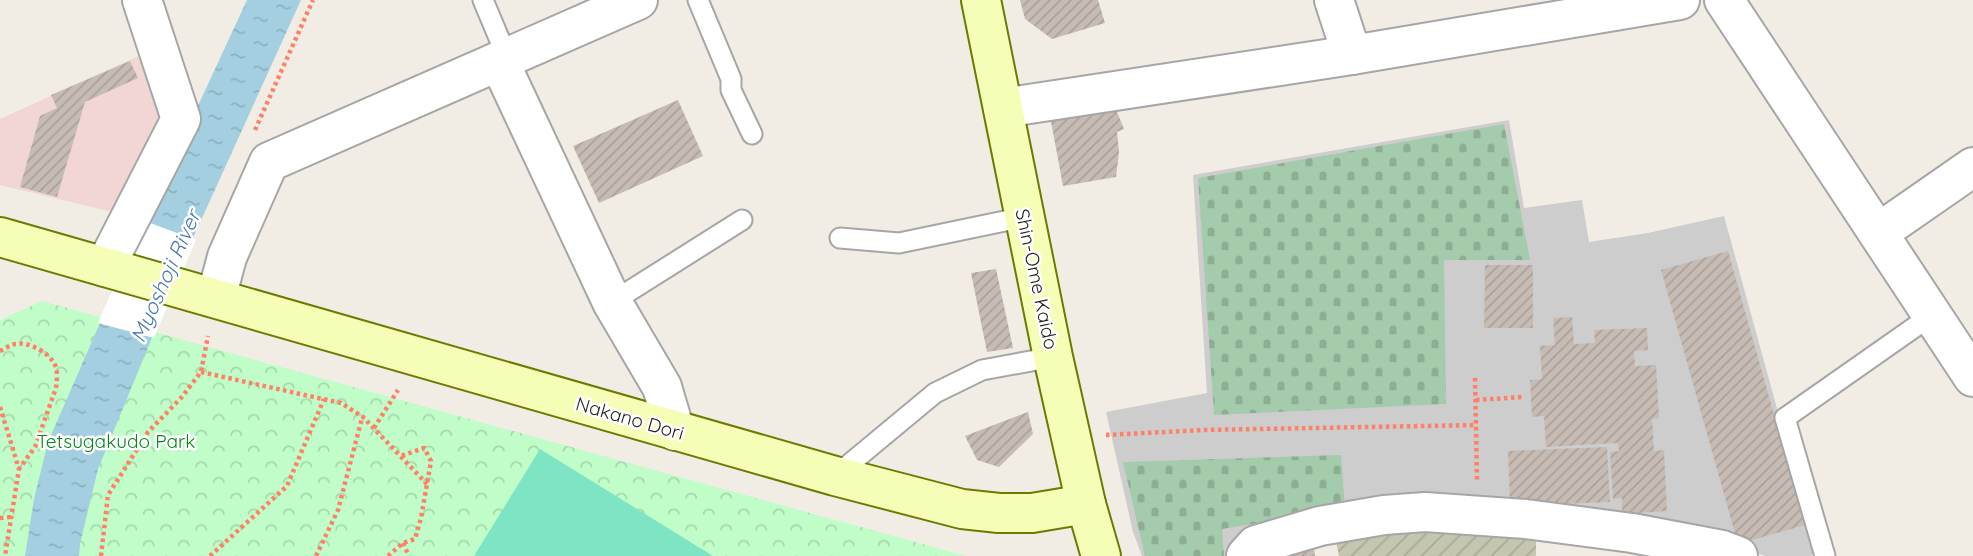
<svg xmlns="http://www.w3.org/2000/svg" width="1973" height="556" font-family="Quicksand,sans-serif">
<defs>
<pattern id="construction-furrows" width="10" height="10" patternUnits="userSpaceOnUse" patternTransform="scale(1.75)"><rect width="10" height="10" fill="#c4c6b0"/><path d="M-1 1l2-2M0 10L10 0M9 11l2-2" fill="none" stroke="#a8aa97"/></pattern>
<pattern id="cemetery-stones" width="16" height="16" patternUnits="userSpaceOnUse" patternTransform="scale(1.75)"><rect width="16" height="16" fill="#a5cbad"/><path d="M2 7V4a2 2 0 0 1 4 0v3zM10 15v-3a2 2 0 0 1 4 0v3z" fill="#8eae94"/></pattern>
<pattern id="park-crowns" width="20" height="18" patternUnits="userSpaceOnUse" patternTransform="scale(1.75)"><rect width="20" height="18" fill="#c0fdc8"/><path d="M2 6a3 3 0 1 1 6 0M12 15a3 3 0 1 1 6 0" fill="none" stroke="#a5d8ab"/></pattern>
<pattern id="water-ripples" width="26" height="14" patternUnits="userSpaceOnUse" patternTransform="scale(1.75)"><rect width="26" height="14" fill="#a3cfe1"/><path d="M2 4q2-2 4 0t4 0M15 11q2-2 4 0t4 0" fill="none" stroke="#8cb1c1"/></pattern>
<pattern id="building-hatch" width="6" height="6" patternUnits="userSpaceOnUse" patternTransform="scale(1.75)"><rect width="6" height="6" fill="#c6bcb4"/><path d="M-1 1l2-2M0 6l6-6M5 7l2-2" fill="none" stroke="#aaa19a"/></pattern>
</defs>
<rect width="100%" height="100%" fill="#f1ede5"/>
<polygon fill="#f2d6d3" points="145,53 171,117 130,202 108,211 0,185 0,119"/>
<polygon fill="#cdcdcd" points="1509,120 1524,208 1582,200 1589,242 1648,233 1724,216 1816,550 1811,556 1765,556 1725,541 1498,509 1235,556 1142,556 1133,532 1106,412 1207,393 1193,175"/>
<polygon fill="url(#construction-furrows)" points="1536,528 1536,556 1339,556 1334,532"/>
<g fill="url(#cemetery-stones)">
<polygon points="1504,124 1530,260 1444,260 1446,404 1214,415 1198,178"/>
<polygon points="1341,455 1345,508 1222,529 1224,556 1145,556 1123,462"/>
</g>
<polygon fill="url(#park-crowns)" points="42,301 966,556 0,556 0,320"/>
<polygon fill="#7ee4c3" points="540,449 713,556 474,556"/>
<polygon fill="url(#water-ripples)" points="247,0 301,0 193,238 98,469 80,544 79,556 25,556 34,499 48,442 145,220"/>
<polygon fill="#fff" points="142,220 196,240 154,338 98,323"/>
<g fill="url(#building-hatch)">
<polygon points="1020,0 1098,0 1105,23 1052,39 1025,19"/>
<polygon points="130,61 138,78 85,102 57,197 20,187 40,116 57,108 51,95"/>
<polygon points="678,100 703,156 599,203 573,146"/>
<polygon points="1113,102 1124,129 1117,132 1119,152 1116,177 1063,186 1049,111"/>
<polygon points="1728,251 1805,525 1738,544 1661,270"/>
<polygon points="1485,265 1533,265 1533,328 1484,328"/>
<polygon points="996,269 1013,348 987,352 971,273"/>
<polygon points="1572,317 1574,344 1595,343 1594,330 1647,328 1648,350 1634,351 1635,366 1656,365 1659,418 1652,419 1654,451 1664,450 1667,511 1622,514 1622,498 1613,499 1610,452 1619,451 1618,443 1546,447 1544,416 1532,417 1530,380 1542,379 1540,346 1555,345 1553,318"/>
<polygon points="1028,412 1033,434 999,467 977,460 965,436"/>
<polygon points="1607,447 1610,502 1510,506 1508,451"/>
<polygon points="1313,540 1315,556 1265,556"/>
</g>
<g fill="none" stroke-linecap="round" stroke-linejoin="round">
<defs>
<g id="service">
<polyline points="483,0 507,57"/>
<polyline points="698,0 731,79 731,90 752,134"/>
<polyline points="840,238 899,243 1024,217"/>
<polyline points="612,302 742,220"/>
<polyline points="835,476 935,393 982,370 1053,357"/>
<polyline points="1825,556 1785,418 1932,315"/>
</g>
<g id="minor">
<polyline points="1334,0 1352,55"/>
<polyline points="499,61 612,302 662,387 675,431"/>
<polyline points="1003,108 1352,55 1680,0"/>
<polyline points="1878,233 1973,167"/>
<polyline points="105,267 181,119 142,0"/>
<polyline points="1246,556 1256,545 1320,526 1384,515 1425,512 1526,519 1632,533 1722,550 1738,556"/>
</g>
<g id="tertiary">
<polyline points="1724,0 1973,377"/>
<polyline points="216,298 227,257 269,162 638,0"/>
</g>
<g id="secondary">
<polyline points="981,0 1053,357 1086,504 1101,556"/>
<polyline points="0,237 835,476 962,509 999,513 1032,513 1086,504"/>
</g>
</defs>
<use href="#service" stroke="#a6a6a6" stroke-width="23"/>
<use href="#minor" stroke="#a6a6a6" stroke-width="42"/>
<use href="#tertiary" stroke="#a6a6a6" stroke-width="42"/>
<use href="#secondary" stroke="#687c00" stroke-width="42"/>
<g stroke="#ff8067" stroke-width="4.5" stroke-dasharray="3.5 3.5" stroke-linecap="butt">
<polyline points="255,130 313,0"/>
<path d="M0,351C5,349 11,344 16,344C28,341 50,353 55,365C58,371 57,381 56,388L35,447L19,469"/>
<polyline points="201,372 341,403 363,417 427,484"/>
<polyline points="1475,378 1477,482"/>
<polyline points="1476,400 1523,397"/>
<polyline points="0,407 19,469 5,556"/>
<polyline points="374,428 398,390"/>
<polyline points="1106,435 1204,430 1477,425"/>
<polyline points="0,518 11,517"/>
<polyline points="403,543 409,556"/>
<polyline points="101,556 108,495 148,432 181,398 201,372 208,336"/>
<polyline points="210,556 287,486 324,399"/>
<polyline points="316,556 338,510 362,418"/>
<polyline points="388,556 403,543 415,539 421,518 431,461 424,448 401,456"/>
</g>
<use href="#service" stroke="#fff" stroke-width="19"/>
<use href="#minor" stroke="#fff" stroke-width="38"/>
<use href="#tertiary" stroke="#fff" stroke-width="38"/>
<use href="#secondary" stroke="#f6fdb6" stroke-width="38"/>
</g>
<g text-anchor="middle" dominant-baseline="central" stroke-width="5" stroke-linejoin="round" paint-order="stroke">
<g font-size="19" fill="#1f1f1f" stroke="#fff">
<text transform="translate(1037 279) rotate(78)">Shin-Ome Kaido</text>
<text transform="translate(630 418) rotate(16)">Nakano Dori</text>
</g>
<g font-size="19" fill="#058617" stroke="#fff">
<text x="116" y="441">Tetsugakudo Park</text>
</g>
<g font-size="21" font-style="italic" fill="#4577b5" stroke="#fff">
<text transform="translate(165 276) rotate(-66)">Myoshoji River</text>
</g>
</g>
</svg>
